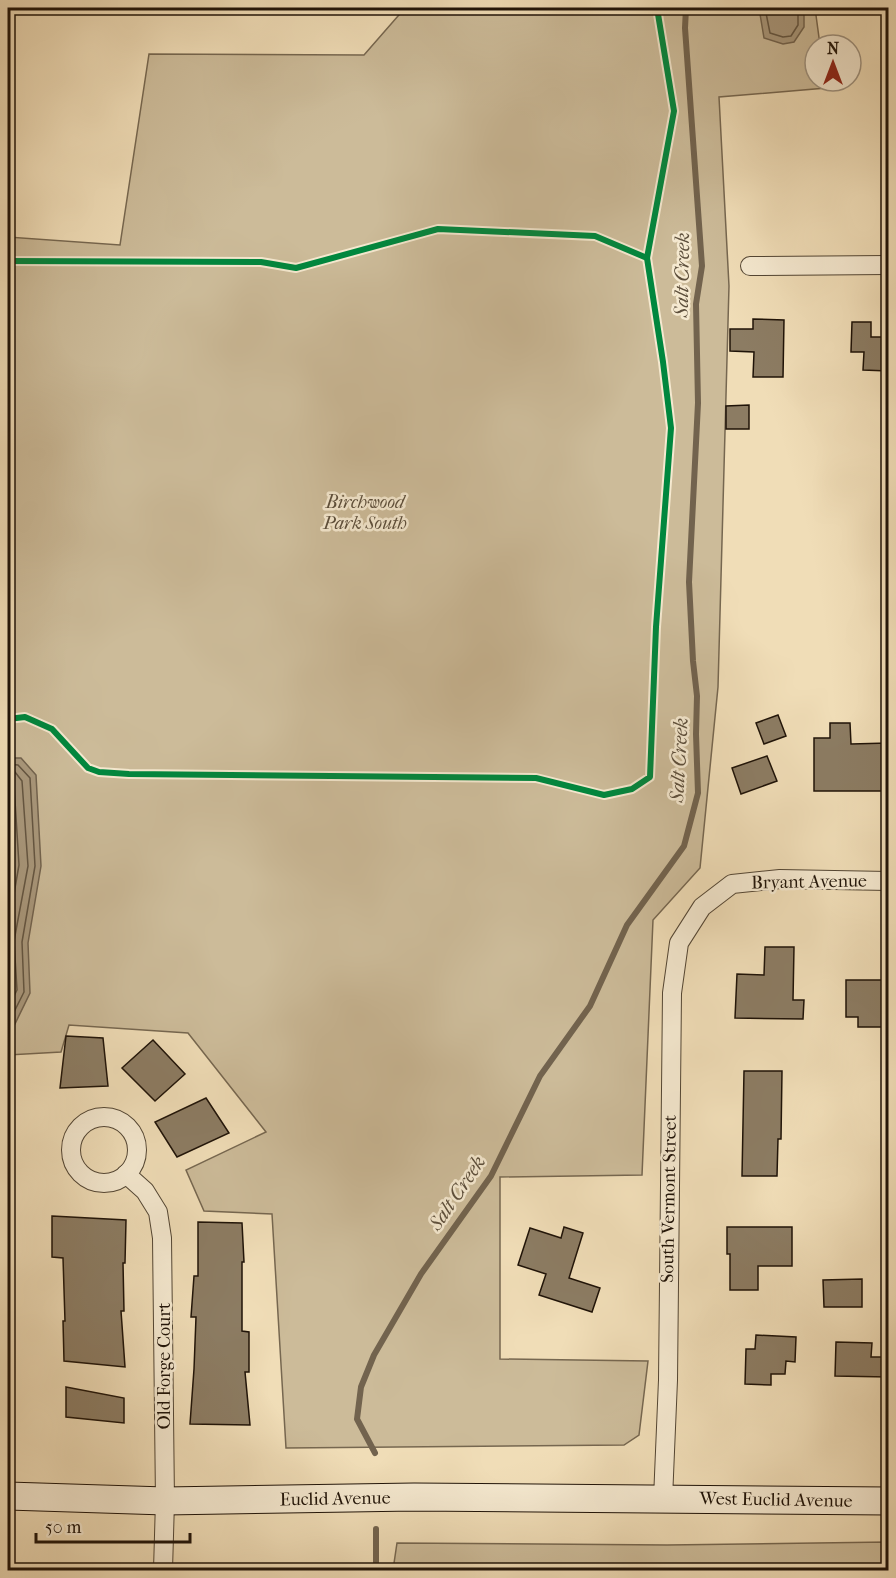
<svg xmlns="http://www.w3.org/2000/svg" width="896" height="1578" font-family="'IM FELL French Canon',serif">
<rect width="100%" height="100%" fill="#f0ddb7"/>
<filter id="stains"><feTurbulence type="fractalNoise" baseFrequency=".00333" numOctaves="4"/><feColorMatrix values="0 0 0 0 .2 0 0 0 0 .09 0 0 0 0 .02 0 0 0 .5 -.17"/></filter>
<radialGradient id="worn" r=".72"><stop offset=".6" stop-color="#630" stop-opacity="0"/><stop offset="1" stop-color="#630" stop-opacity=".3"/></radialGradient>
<g fill="#cb9" stroke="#766750" stroke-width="1.5">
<polygon points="405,8 815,8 820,45 815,45 815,81 825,81 826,88 719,97 729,286 718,687 700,868 653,920 642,1175 500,1177 500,1359 648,1361 639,1435 624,1445 286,1448 272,1214 204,1211 186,1170 266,1132 188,1033 69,1025 61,1052 8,1055 8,237 120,245 149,54 364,55"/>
<polygon points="888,1542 888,1570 393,1570 397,1543 667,1545"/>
</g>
<g fill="#a9987c" stroke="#72634e" stroke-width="1.5">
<polygon points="759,8 804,8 804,27 794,42 783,44 764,38"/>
<polygon points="8,758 21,758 36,775 41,866 28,943 30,993 13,1028 8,1031"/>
</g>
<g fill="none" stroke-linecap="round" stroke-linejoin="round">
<g stroke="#645642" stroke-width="1.5">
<polyline points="765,8 770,33 783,37 791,36 798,25 798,8"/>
<polyline points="8,764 18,765 30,778 35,866 22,942 24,992 8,1024"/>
<polyline points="8,772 15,772 22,781 28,866 14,941 17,990 8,1008"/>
<polyline points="8,781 11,781 14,785 19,865 8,928"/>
</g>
<g stroke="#72634e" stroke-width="6">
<polyline points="375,1453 357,1419 361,1387 374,1355 421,1274 491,1176 540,1076 590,1006 627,925 684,846 698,793 696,734 697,696 693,661 689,582 698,403 696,304 702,266 685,28 686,8"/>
<polyline points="376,1529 376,1570"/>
</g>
</g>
<g fill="#8c7c63" stroke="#1f1308" stroke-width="1.5">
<polygon points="753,319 784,320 783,377 753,377 754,352 730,351 730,329 753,329"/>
<polygon points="852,322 871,322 871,337 888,337 888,371 863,370 864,352 851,352"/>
<polygon points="749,405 749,429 726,429 726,406"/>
<polygon points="778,715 786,736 764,744 756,723"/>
<polygon points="830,723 850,723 851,744 888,743 888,791 814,791 814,738 830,738"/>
<polygon points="767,756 777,781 741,794 732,768"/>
<polygon points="765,947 794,947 793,1000 804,1000 803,1019 735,1018 737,974 764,975"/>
<polygon points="846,980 888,980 888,1027 858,1027 858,1017 846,1017"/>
<polygon points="66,1036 103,1038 108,1086 60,1088"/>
<polygon points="153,1040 185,1074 155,1101 122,1068"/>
<polygon points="744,1071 782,1071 781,1139 778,1139 777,1176 742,1176"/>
<polygon points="206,1098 229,1133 177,1157 155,1122"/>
<polygon points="52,1216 126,1220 125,1263 123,1263 124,1311 121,1311 125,1367 64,1361 63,1321 65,1321 63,1258 52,1257"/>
<polygon points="198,1222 242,1223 244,1262 242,1262 242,1331 249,1332 249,1372 245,1372 250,1425 190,1424 194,1369 196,1317 191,1317 194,1276 198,1276"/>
<polygon points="564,1227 583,1233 569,1278 600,1288 592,1312 539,1295 546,1274 518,1265 530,1228 561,1238"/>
<polygon points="727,1227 792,1227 792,1266 758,1266 758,1290 730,1290 730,1254 727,1254"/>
<polygon points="862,1279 862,1307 824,1307 823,1280"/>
<polygon points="756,1335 796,1337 795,1362 786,1361 785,1374 771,1374 771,1385 745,1384 746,1349 755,1349"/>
<polygon points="836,1342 872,1343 871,1357 888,1357 888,1377 835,1376"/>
<polygon points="66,1387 124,1398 124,1423 66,1417"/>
</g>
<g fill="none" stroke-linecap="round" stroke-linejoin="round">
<defs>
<g id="minor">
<polyline points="750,266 888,265"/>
<circle cx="104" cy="1150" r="33"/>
<polyline points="126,1174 145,1191 158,1212 162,1238 165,1501 163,1570"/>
<polyline points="663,1499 668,1380 672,993 679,943 702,907 732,884 780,879 888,881"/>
</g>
<polyline id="secondary" points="8,1496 165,1501 414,1497 888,1501"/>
</defs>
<use href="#minor" stroke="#534634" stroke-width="20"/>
<use href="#secondary" stroke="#1f1308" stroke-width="29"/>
<use href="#minor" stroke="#f5e9d0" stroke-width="18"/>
<use href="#secondary" stroke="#f5e9d0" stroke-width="27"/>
<defs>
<g id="cycleway">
<polyline points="8,261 261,262 296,268 438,229 595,236 647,258"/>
<polyline points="8,719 25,717 52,729 88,768 99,772 129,774 536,778 604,795 632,789 650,777 656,627 671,428 663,362 647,258 674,111 657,8"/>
</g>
</defs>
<use href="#cycleway" stroke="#f5e9d0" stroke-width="10"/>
<use href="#cycleway" stroke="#00873e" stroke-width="6"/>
</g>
<g text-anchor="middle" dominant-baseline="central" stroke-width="5" stroke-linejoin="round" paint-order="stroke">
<g font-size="18" font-style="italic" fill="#5c4e3b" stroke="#f5e9d0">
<text x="365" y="502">Birchwood<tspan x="365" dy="21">Park South</tspan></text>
</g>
<g font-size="18" fill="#1f1308" stroke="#f5e9d0">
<text transform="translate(809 882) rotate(-1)">Bryant Avenue</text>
<text transform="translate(669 1199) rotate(-89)">South Vermont Street</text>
<text transform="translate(164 1366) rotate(-90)">Old Forge Court</text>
<text transform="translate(335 1499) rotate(-1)">Euclid Avenue</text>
<text transform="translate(776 1500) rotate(1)">West Euclid Avenue</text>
</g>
<g font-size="20" font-style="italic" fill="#5d4f3c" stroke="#f5e9d0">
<text transform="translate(682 275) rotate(-89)">Salt Creek</text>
<text transform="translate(679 760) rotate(-87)">Salt Creek</text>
<text transform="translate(457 1193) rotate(-56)">Salt Creek</text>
</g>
</g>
<rect width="896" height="1578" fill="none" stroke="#f0ddb7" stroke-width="30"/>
<rect x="9" y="9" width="878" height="1560" fill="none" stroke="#1f1308" stroke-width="3"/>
<rect x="15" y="15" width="866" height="1548" fill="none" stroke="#1f1308" stroke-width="1.5"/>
<g transform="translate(833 63)"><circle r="28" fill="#f5e9d0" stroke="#9f9380" stroke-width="1.5"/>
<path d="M0-4.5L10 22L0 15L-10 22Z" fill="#8f2418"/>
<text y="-9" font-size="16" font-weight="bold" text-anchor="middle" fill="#1f1308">N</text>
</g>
<path d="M36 1533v9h154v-9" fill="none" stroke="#1f1308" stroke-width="3"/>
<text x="45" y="1533" font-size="18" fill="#1f1308" stroke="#f5e9d0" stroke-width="4.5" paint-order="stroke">50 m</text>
<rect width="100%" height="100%" filter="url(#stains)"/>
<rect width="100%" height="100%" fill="url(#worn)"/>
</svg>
